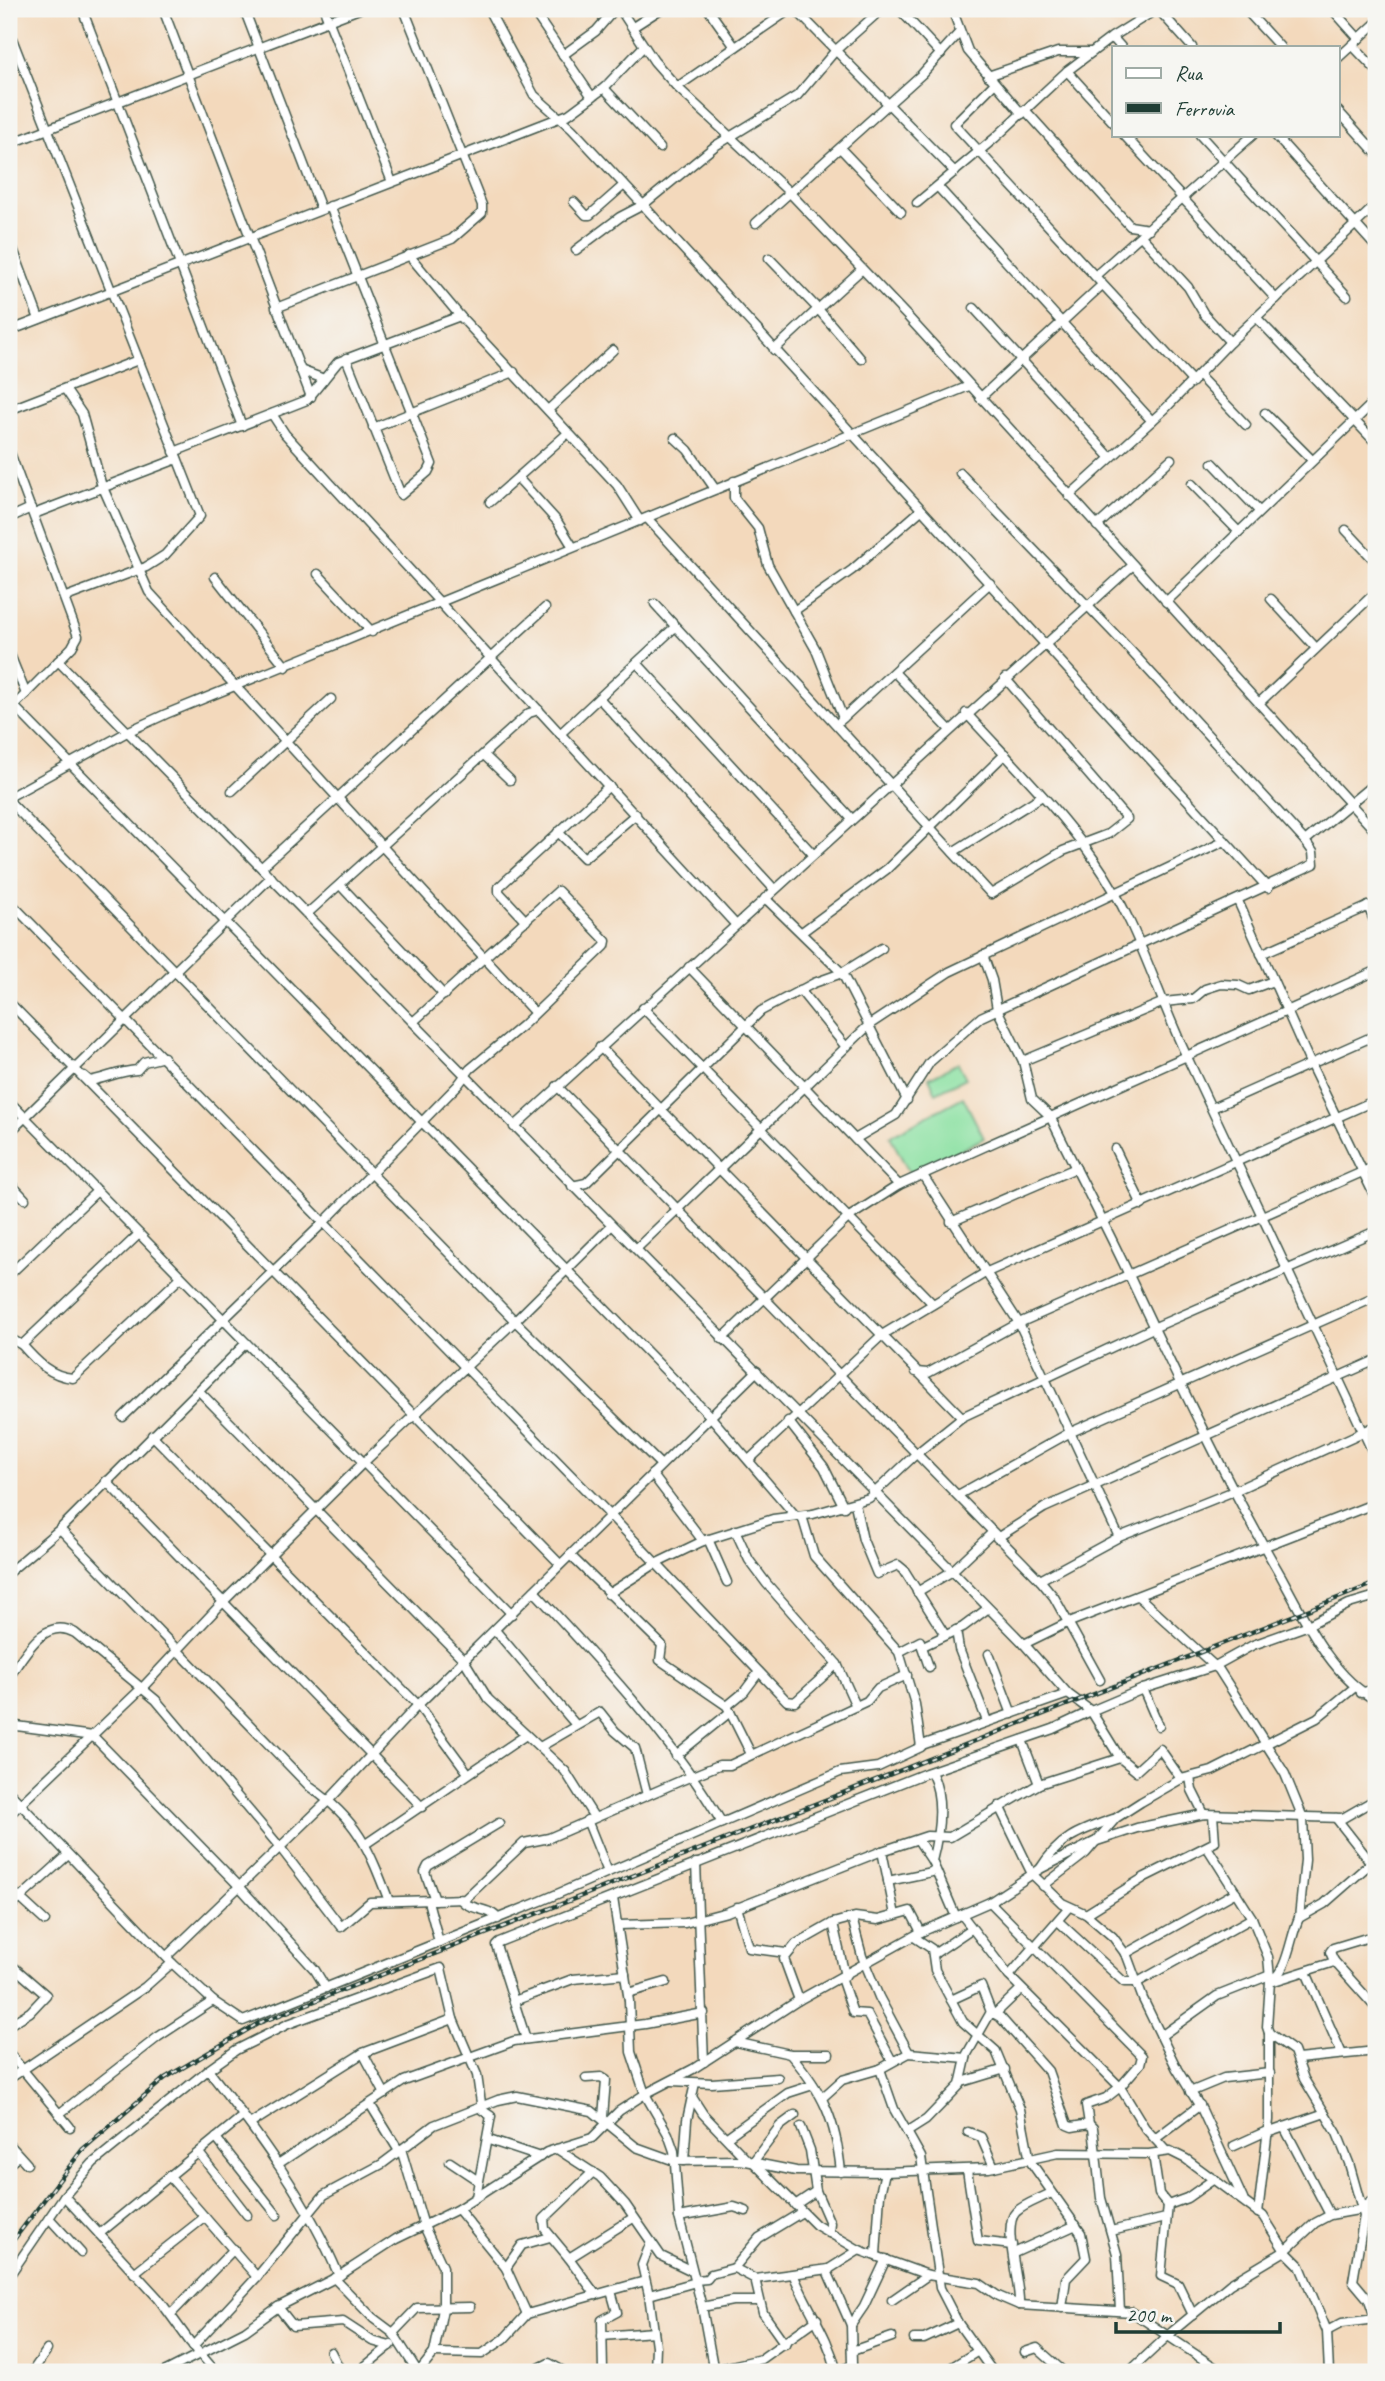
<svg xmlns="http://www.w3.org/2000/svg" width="1385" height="2381" font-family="Caveat,sans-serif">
<rect width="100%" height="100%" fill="#f6f6f2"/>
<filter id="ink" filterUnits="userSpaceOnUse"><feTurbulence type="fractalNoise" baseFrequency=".0143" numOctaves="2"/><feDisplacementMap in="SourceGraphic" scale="14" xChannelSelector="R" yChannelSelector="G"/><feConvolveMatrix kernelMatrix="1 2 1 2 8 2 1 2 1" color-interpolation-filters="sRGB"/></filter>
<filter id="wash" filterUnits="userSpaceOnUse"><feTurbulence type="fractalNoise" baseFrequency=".00686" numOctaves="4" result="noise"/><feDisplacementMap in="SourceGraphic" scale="28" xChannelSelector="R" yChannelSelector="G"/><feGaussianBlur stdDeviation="1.57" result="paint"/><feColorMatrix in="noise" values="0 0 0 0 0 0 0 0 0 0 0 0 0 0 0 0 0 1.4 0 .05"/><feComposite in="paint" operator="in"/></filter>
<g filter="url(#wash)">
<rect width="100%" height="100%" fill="#f3d9bc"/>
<g fill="#8ce1a3" stroke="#568f6c" stroke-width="2">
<polygon points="958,1063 966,1078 936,1093 929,1078"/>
<polygon points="963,1097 984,1138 911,1176 890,1136"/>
</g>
</g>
<g filter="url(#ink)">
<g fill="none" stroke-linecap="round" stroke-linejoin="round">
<defs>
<g id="minor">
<polyline points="82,9 242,426"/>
<polyline points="163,9 311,397"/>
<polyline points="244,9 321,209"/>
<polyline points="324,9 392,182"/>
<polyline points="488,9 534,95 572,129 643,205 1268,888"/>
<polyline points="532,9 592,97"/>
<polyline points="620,9 654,61 677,87 789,192 909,318 1376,832"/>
<polyline points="708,9 735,47"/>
<polyline points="795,9 955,172"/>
<polyline points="899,9 941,54"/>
<polyline points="952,9 968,51 1022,114"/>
<polyline points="1158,9 1192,47"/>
<polyline points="1245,9 1280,47"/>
<polyline points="1332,9 1359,39"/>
<polyline points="904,13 919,9"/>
<polyline points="633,27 661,9"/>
<polyline points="9,31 200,516 165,555 146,567 66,597"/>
<polyline points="1112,37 1121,47"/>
<polyline points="1352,45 1376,70"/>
<polyline points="563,55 596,31 615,9"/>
<polyline points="1338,58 1376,23"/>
<polyline points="1067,71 1114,123"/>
<polyline points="988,76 1058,52 1092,52"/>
<polyline points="994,84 954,124 1193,382"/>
<polyline points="677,87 791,9"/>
<polyline points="604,88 660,148"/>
<polyline points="1026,111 1130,226 1149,229"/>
<polyline points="1338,111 1376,153"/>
<polyline points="1124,135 1276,299"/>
<polyline points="1200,135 1347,296"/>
<polyline points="1275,135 1376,247"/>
<polyline points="9,144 359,9"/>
<polyline points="841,149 901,212"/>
<polyline points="938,187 1152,421"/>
<polyline points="574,202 586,215 590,215 624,185"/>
<polyline points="917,203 995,138 1067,71 1112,37 1157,9"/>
<polyline points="330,206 432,464 428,472 401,495 346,358"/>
<polyline points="756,223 922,74 959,33"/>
<polyline points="1141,236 1188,287 1204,314 1230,342"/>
<polyline points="9,238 39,319"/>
<polyline points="576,250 620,217 643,205 715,146 797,96 836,50 882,9"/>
<polyline points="409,255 460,316 617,485 640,521"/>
<polyline points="769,258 818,309 774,350"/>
<polyline points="861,270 818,309 861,359"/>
<polyline points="1095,276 1253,135"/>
<polyline points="276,308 452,239 482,213 482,205 404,9"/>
<polyline points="974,308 1110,457"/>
<polyline points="1256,317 1376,443"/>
<polyline points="9,331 569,114 604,88 644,46"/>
<polyline points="300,370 324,379"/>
<polyline points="1199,376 1246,425"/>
<polyline points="65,389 82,414 101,483 149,592 534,1012"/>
<polyline points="980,398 1102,285"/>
<polyline points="9,410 138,360"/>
<polyline points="548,410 613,350"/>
<polyline points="1265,413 1312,460"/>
<polyline points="272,414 285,434 736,925"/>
<polyline points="373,428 514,372"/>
<polyline points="675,438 688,450 715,489"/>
<polyline points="9,450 78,636 72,647 9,711"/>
<polyline points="174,452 307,400 338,362 460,316"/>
<polyline points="1213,463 1259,511"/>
<polyline points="518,478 557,521 573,547"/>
<polyline points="734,481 734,498 758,528 768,565 816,650 843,718"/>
<polyline points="1192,484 1238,531"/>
<polyline points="1069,496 1165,409 1230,342 1376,205"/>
<polyline points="490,502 568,433"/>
<polyline points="34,514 177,459"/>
<polyline points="9,518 31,508"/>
<polyline points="647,518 991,894 1063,851 1108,834 1127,819 1005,678"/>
<polyline points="1097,526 1171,459"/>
<polyline points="1346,530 1376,562"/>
<polyline points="318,574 372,632"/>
<polyline points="215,577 286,667"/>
<polyline points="1271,599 1316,648"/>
<polyline points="1166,602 1376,400"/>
<polyline points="655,604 851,818"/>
<polyline points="794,611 852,570 920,511"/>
<polyline points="9,652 26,694"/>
<polyline points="58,661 1024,1644 1068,1694 1091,1711 1143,1689 1215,1666 1253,1645 1306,1626 1349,1604 1376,1596"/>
<polyline points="637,663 812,853"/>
<polyline points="895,673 949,729"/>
<polyline points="599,698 774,889"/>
<polyline points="1259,703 1376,592"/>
<polyline points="14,706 710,1416 795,1515"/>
<path d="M966,713C1010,761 1058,808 1095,861C1137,920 1156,992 1187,1057C1251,1191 1313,1325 1376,1459"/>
<polyline points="841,720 990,583"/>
<polyline points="560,734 675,627"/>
<polyline points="484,755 510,780"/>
<polyline points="232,791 331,699"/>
<polyline points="9,797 129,731 166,714 969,386"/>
<polyline points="9,801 515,1321 661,1465"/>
<polyline points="558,832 584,858 636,814"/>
<polyline points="1305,841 1376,782"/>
<polyline points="953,852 1042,796"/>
<polyline points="262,867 545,608"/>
<polyline points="340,885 444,995"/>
<polyline points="765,898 842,973 907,1100"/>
<polyline points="9,901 610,1515 787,1701 795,1702 837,1664"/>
<polyline points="1238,901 1311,1065 1376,1199"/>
<polyline points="1368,906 1376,925"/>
<polyline points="308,913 529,713 539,710"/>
<polyline points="526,921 499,892 499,887 609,786"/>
<polyline points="802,932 887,869 1005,754"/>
<polyline points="1261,954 1376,903"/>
<path d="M983,955L992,980L997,1009L1023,1061L1032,1099L1050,1116C1075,1168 1103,1220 1128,1273C1176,1375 1224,1478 1281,1576C1304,1618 1332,1678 1376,1700"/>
<polyline points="689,967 899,1185"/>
<polyline points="800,990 846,1047"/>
<polyline points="9,1002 560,1564"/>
<polyline points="643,1008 933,1304"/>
<polyline points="600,1047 962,1417"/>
<polyline points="1023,1061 1164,1002 1193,999 1205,989 1221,984 1238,985 1249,990 1273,981"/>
<path d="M84,1076L90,1081C106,1078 120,1071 137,1070L144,1062L164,1057"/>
<polyline points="557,1086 1040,1580 1054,1597 1100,1680"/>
<polyline points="9,1101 512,1614"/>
<polyline points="1212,1108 1376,1035"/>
<polyline points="514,1127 1133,565"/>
<polyline points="9,1133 271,877"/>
<polyline points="855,1139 896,1115 930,1062 981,1017 1314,864 1313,852 1305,841 1130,650 960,473"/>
<polyline points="1115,1149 1142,1205"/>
<polyline points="922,1174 1019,1323 1119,1537"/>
<polyline points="9,1182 25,1199"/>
<polyline points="572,1186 586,1183 761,1011 814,983 842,973 882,948"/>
<polyline points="951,1222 1076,1168"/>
<path d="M139,1234L22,1345C37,1362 50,1376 73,1378L180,1278"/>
<polyline points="636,1249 869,1025 949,972 1225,841"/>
<polyline points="9,1275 96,1192"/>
<polyline points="9,1338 22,1345"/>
<polyline points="722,1339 849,1217 899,1185 1376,971"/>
<polyline points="916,1372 928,1373 1019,1323 1376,1166"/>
<polyline points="199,1391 464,1660 488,1699 565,1771 594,1817"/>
<polyline points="123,1417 323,1223 458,1085 470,1069 523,1025 605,946 606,941 558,891 413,1022"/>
<polyline points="788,1421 824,1467 844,1507"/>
<polyline points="152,1435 418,1705 468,1773"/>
<polyline points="749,1460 882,1335 985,1273 1376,1100"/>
<polyline points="652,1474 703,1541"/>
<polyline points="106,1481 422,1807"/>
<polyline points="958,1495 1069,1433 1376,1297"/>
<polyline points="855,1504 863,1540 877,1574 898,1565 904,1570 945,1635"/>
<path d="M60,1529L310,1787C358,1820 369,1849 389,1901"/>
<polyline points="735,1530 749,1560 767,1584 837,1664 856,1706"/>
<polyline points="997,1538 1044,1508 1376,1360"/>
<polyline points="708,1539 727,1582"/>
<polyline points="570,1555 662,1645 660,1660 727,1706 751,1754"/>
<polyline points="9,1572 60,1529 246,1343"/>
<polyline points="1040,1580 1119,1537 1234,1491 1376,1426"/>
<path d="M534,1591C601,1663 672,1738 722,1823"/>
<polyline points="917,1592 951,1572 992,1533"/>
<polyline points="608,1594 655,1564 703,1541 773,1519 813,1514 869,1498 916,1454 962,1417 1153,1328 1376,1231"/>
<polyline points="1138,1596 1219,1670 1285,1774 1303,1818 1305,1860 1299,1918"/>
<polyline points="495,1630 576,1725"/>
<polyline points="956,1630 959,1649 987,1721"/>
<polyline points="1024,1644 1067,1623 1376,1503"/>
<polyline points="923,1646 963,1627 987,1609"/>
<polyline points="899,1652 920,1641 929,1667"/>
<polyline points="989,1654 1012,1714"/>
<path d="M9,1677C24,1656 44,1615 75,1633L156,1700L279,1846L341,1927L370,1902L465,1899L524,1843L549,1838L680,1781L719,1765H730L867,1701L878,1688L907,1675"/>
<polyline points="1143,1689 1159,1726"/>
<polyline points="1361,1693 1376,1688"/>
<polyline points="727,1706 744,1692 759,1672"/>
<polyline points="9,1725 93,1736 238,1885 315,1970 326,1988"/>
<polyline points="1022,1740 1039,1784"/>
<polyline points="922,1745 1068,1694"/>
<polyline points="540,1747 600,1712 615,1731 635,1748 647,1795"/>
<polyline points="676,1756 730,1712"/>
<polyline points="1190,1777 1192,1790 1204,1814"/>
<polyline points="9,1792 172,1963 213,2001 243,2021 541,1901 840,1772 878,1767 921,1747 915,1704 899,1652 814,1556 802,1516"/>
<polyline points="999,1806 1032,1874 1062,1903 1086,1914 1145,1877 1215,1842 1213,1815"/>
<polyline points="9,1815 143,1687 223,1602 363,1463 515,1321 611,1226"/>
<polyline points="1336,1818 1376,1869"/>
<polyline points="587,1820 608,1872"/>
<polyline points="918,1840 932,1861 956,1917"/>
<polyline points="367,1843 526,1735"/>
<polyline points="882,1851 895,1915"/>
<path d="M932,1861C939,1834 944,1799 932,1774"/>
<path d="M1372,1862L1324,1904L1299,1918C1290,1936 1288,1973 1270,1981L1267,2027L1269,2033L1294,2051L1304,2079L1337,2133L1349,2163L1364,2216L1353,2281L1369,2300L1376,2320"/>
<polyline points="696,1863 704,2062"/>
<path d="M1040,1869C1060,1837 1079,1831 1113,1819"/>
<polyline points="888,1881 936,1871"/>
<polyline points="1043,1886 1086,1853 1116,1818 1141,1802 1181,1779 1212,1771 1317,1718 1355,1687"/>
<polyline points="9,1888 45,1921"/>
<polyline points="613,1898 629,2001 631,2052 645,2094 668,2134 674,2151 679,2217 702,2307 714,2372"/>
<polyline points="435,1900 425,1872 428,1866 499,1823"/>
<path d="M461,1900C471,1911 490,1907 498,1919"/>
<polyline points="428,1901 439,1942"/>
<polyline points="990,1902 1142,2056 1140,2064 1120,2087 1145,2128 1166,2151"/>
<polyline points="737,1907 749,1948 786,1953"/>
<polyline points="9,1908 68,1855"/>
<polyline points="1086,1914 1113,1937 1127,1956 1143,1999 1177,2069 1202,2110 1243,2199"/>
<polyline points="962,1915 1009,1976 1069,1907"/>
<polyline points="852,1918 862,1956 879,1997 909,2053"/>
<polyline points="1252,1918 1268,1957 1270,1978"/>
<polyline points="1058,1921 1124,1982 1138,1982 1252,1918 1207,1847"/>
<polyline points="833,1923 845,1976"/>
<polyline points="619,1925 685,1923 727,1912 882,1851 927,1836 950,1837 1039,1784 1120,1758 1136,1771 1160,1749 1181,1779"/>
<polyline points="914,1937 932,1949 935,1970 963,2022 996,2051 1020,2109 1030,2161 1081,2233 1086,2258 1066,2279 1062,2308"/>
<polyline points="934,1954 971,1929"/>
<polyline points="1125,1954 1236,1892"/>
<polyline points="168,1955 329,1800 418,1705 757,1371"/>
<polyline points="1334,1961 1376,2008"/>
<polyline points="9,1963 46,1995 30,2012 9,2025"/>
<polyline points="1306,1972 1342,2054"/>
<polyline points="1009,1976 1120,2087 1106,2098 1086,2105 1089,2124"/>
<polyline points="841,1978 853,2013 867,2014 892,2061"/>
<polyline points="1274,1981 1331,1963 1334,1961 1330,1952 1333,1948 1376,1935"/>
<polyline points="628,1993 666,1982"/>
<polyline points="799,2000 784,1959 796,1944 833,1923 855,1917 878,1920 910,1911 921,1932"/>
<polyline points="951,2000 981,1986 991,2012"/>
<polyline points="514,2001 573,1979 625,1974"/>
<polyline points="995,2014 1020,1990"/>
<polyline points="1161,2036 1217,1996 1270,1975"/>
<polyline points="526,2039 496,1945 499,1942 926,1773 1053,1729 1091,1711 1120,1758"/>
<polyline points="735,2042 790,2054 829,2054"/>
<polyline points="9,2053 70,2127"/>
<polyline points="363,2053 385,2094"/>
<path d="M790,2054C824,2093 836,2121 841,2172"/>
<polyline points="1298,2059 1376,2051"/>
<polyline points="880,2069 894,2109 921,2157 940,2288 958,2323 993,2372"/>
<path d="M208,2070C258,2133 308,2201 339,2276"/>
<polyline points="586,2078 601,2077 606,2080 603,2117"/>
<polyline points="9,2079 145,1987 172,1963"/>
<polyline points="672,2081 712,2083 778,2078"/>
<polyline points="962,2082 1005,2069"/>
<polyline points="1190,2092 1224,2078 1270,2073"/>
<polyline points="692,2097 703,2114 747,2160"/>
<polyline points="822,2098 842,2080 880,2069 909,2053 966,2058"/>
<polyline points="370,2104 399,2151"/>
<polyline points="59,2114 158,2037 213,2001"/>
<polyline points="795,2115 780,2126 753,2162 816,2225 859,2250 928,2275 979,2283 998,2296 1019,2305 1132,2312 1222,2372"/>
<polyline points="250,2124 363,2053 453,2019"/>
<polyline points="801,2127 810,2150 816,2191 830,2223 829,2233"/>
<polyline points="1284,2127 1330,2215"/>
<polyline points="907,2132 926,2120 960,2085 967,2054 991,2012 1000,2017 1048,2071 1067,2125 1072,2127 1089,2124 1093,2128 1101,2198 1117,2254 1120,2311"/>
<polyline points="968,2132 981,2137 994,2167"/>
<polyline points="1267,2133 1325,2113"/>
<polyline points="727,2137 788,2093 813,2085"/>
<polyline points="216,2138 277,2215"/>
<polyline points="1155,2139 1200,2105"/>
<polyline points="489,2140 540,2157"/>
<polyline points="9,2144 27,2164"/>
<polyline points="1234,2146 1267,2131"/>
<polyline points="401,2149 424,2226 443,2267 443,2309 434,2353 419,2372"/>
<polyline points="557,2149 600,2177 625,2204 661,2256 692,2271"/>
<polyline points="199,2153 247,2215"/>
<polyline points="1153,2154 1159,2194 1168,2205 1187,2198 1214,2179"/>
<polyline points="684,2161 687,2120 695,2083"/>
<polyline points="450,2162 477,2180"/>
<polyline points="9,2164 19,2156"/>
<polyline points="278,2164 404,2081 514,2041 645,2024 704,2013"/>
<polyline points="967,2170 978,2241 1012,2245"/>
<polyline points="169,2176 257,2277"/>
<polyline points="64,2196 158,2298 190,2342 216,2372"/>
<polyline points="795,2205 816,2191"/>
<polyline points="1168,2205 1161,2276 1178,2284 1193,2315"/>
<polyline points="1363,2207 1376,2212"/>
<polyline points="458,2209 506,2268 527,2314"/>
<polyline points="802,2212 759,2238 734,2268 755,2279 829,2269"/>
<polyline points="1258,2213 1269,2120 1269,2033"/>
<polyline points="679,2217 734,2207 746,2211"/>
<polyline points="49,2218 81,2253"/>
<polyline points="1111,2231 1166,2218"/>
<polyline points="99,2234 243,2116"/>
<polyline points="651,2242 642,2265 649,2295 696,2282"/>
<polyline points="1014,2253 1076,2225"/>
<polyline points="876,2255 880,2194 885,2172"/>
<polyline points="569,2258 545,2229 544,2219 593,2172"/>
<polyline points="506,2268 522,2245 550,2237"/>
<polyline points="134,2273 205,2217"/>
<polyline points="9,2276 64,2196 93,2163 208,2070 236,2050 288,2024 441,1968 453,2019 477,2075 482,2110 491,2116 476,2197"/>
<path d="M794,2276C809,2312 827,2333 837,2372"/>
<polyline points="334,2278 373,2318 393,2333 418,2372"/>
<polyline points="755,2279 763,2313 785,2344"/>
<polyline points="695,2280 707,2279 711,2274 734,2268"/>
<polyline points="596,2295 569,2258 633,2218"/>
<polyline points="649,2295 656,2346 655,2372"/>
<polyline points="892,2300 928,2275"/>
<path d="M1019,2305C1021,2283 1001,2226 1016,2212C1024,2204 1040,2199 1051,2193"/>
<polyline points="278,2307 293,2326 343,2322 372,2341 390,2346"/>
<polyline points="702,2307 732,2301 759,2301"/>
<polyline points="171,2314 234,2249"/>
<polyline points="851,2325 864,2306 886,2259"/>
<polyline points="1327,2331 1342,2323 1376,2319"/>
<polyline points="393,2333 417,2308 470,2307"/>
<polyline points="602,2336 654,2332"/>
<polyline points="914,2339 924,2339 958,2323"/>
<polyline points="193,2346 257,2277 324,2195 382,2164 434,2125 498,2100 517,2096 592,2111 636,2147 675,2161 741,2160 796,2171 885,2172 989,2168 1058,2153 1149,2154 1170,2151 1186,2159 1263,2216 1285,2251 1300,2266 1327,2331 1329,2372"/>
<polyline points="852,2351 892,2337"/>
<polyline points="331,2352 341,2372"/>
<polyline points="1025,2352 1037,2348 1064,2372"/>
<polyline points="434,2353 482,2354 504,2339 527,2314 645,2281"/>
<polyline points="714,2370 761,2359 817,2319"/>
<polyline points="32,2372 47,2350"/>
<polyline points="164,2372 245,2331 278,2307 339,2276 396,2239 458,2209 547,2152 592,2138 619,2111 645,2094 693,2069 799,2000 921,1932 990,1902 1040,1869 1094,1842 1137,1828 1204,1814 1343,1818 1376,1799"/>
<polyline points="358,2372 391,2345"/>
<polyline points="531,2372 549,2363 565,2372"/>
<polyline points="603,2372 602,2320 617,2312 611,2291"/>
<polyline points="839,2372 852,2365 851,2325 828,2273 829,2269 859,2250"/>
<polyline points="944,2372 978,2351"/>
<polyline points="1129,2372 1173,2331 1230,2284 1285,2251 1315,2223 1330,2215 1358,2210 1376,2198"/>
</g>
</defs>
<use href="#minor" stroke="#3f5448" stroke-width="11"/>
<use href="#minor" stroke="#fff" stroke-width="8"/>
<defs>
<polyline id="rail" points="9,2246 82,2150 165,2078 259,2023 1376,1583"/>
</defs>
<use href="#rail" stroke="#1f3d34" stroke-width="4.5"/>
<use href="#rail" stroke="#f6f6f2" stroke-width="2" stroke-dasharray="5" stroke-linecap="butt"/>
</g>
</g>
<rect width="1385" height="2381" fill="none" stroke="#f6f6f2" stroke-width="35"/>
<rect x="1112" y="46" width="228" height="91" fill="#f6f6f2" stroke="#a0aca6" stroke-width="2"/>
<rect x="1126" y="68" width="35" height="10" fill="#ffffff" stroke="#a0aca6" stroke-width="2"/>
<text x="1175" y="80" font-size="21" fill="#1f3d34">Rua</text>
<rect x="1126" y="103" width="35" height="10" fill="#1f3d34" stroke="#a0aca6" stroke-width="2"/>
<text x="1175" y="116" font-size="21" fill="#1f3d34">Ferrovia</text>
<path d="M1116 2322v10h164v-10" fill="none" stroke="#1f3d34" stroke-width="3.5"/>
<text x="1126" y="2322" font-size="21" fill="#1f3d34" stroke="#f6f6f2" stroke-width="5" paint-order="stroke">200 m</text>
</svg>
